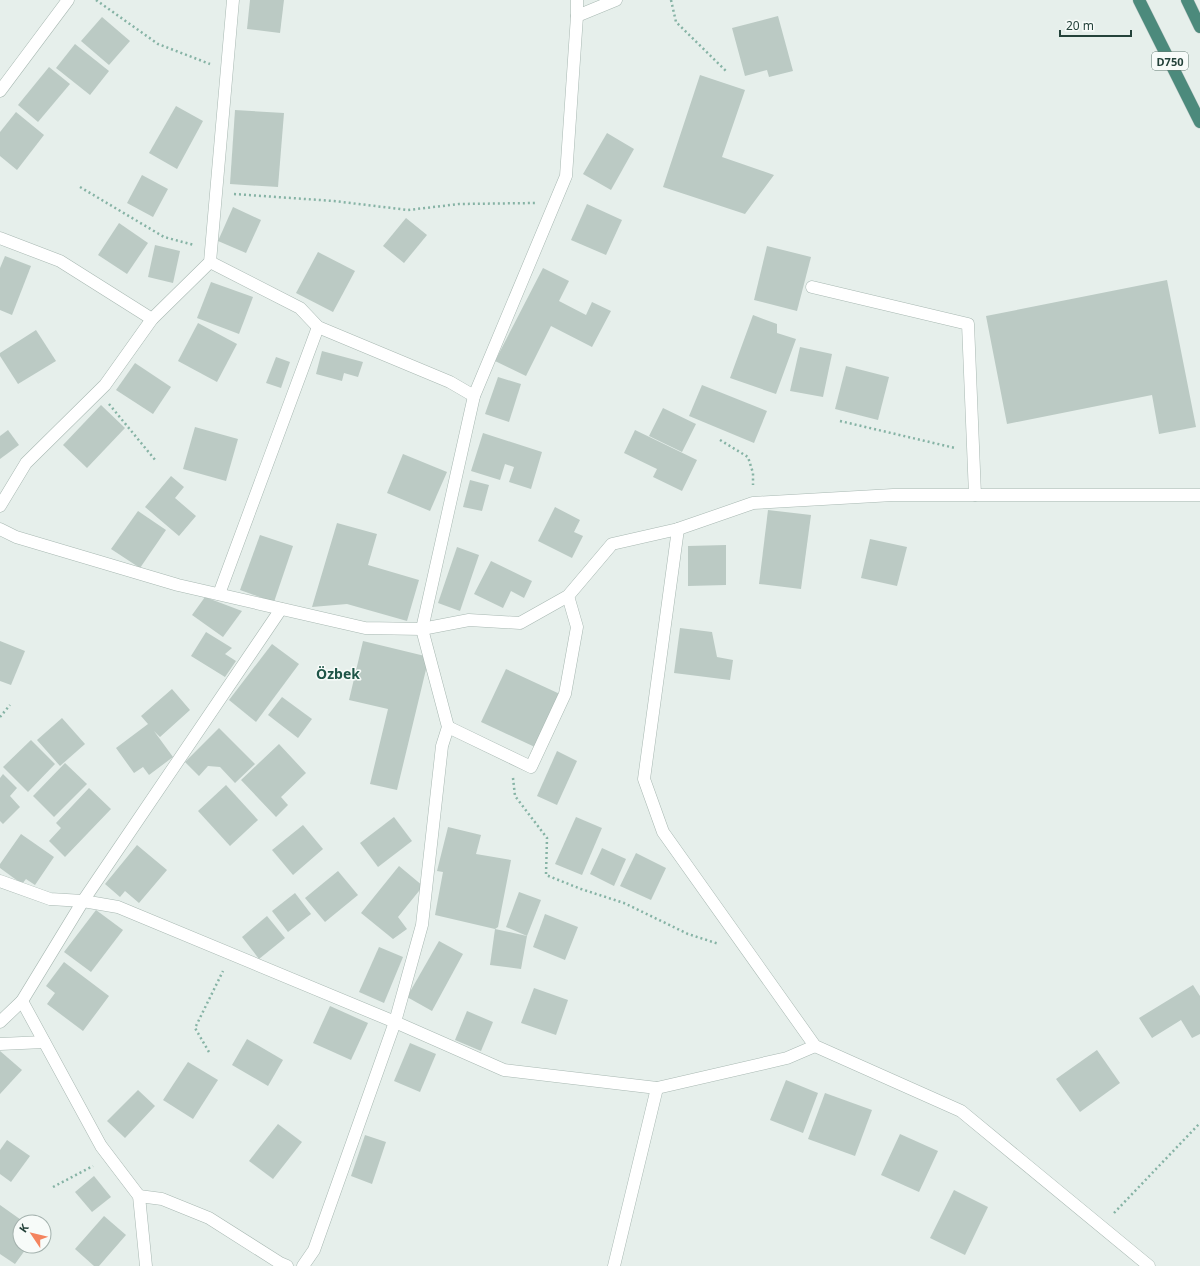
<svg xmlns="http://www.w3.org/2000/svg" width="1200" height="1266" font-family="'Noto Sans',sans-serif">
<rect width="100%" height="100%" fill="#e6efeb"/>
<g fill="#bbcac4">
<polygon points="250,0 284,0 280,33 247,29"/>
<polygon points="778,16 793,71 769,77 767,70 745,76 732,28"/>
<polygon points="102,17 130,41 109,65 81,41"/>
<polygon points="75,44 109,71 90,95 56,68"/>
<polygon points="49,67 70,84 38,122 18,105"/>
<polygon points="700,75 745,90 722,157 774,175 745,214 663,187"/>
<polygon points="176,106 203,121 177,169 149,153"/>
<polygon points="235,110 284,113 278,187 230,184"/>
<polygon points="16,112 44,135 17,170 0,156 0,132"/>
<polygon points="607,133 634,149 611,190 583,174"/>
<polygon points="142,175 168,189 153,217 127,203"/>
<polygon points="587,204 622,220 606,255 571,240"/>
<polygon points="233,207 261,220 246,253 218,241"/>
<polygon points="406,218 427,235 404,263 383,246"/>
<polygon points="119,223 148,243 127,274 98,255"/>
<polygon points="155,245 180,251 173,283 148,277"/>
<polygon points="767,246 811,257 797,311 754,300"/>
<polygon points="318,252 355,271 333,312 296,293"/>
<polygon points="5,256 31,266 12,315 0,310 0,268"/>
<polygon points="543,268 569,281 559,301 586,315 592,302 611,311 592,347 551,326 526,376 495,361"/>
<polygon points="1167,280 1196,427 1159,434 1152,395 1007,424 986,316"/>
<polygon points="211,282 253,297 239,334 197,318"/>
<polygon points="753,315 777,324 777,333 796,339 776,394 730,378"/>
<polygon points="198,323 237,344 217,382 178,361"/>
<polygon points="36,330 56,361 18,384 0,356 0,353"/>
<polygon points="800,347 832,354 823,397 790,391"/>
<polygon points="322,351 363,362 358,377 344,373 342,381 316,374"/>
<polygon points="276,357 290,362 281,388 266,383"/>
<polygon points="135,363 171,387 153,414 116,390"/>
<polygon points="846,366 889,377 878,420 835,409"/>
<polygon points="498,377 521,384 509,422 485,414"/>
<polygon points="702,385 767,411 754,443 689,416"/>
<polygon points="101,405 125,428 87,468 63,445"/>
<polygon points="663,408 696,424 682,452 649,436"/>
<polygon points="195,427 238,439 226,481 183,469"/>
<polygon points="8,430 19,445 0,459 0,436"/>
<polygon points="635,430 697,460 682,491 653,477 657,469 624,453"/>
<polygon points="483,433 542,452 531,489 509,482 514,467 505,464 500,480 471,471"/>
<polygon points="403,454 447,472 430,511 387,493"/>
<polygon points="171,476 184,487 175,498 196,516 179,536 145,507"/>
<polygon points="470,480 489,485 482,511 463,507"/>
<polygon points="555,507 580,520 574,532 583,536 572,558 538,541"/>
<polygon points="768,510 811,515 801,589 759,584"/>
<polygon points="138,511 166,530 140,568 111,549"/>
<polygon points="337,523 377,534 368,565 419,580 407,621 347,604 312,607"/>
<polygon points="260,535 293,546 274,602 240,590"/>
<polygon points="870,539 907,547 897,586 861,578"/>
<polygon points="726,545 726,585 688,586 688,546"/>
<polygon points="457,547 479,555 460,611 438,603"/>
<polygon points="491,561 532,581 524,598 511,591 503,608 474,594"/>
<polygon points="205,597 242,611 223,637 192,615"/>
<polygon points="680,628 712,632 717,657 733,660 730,680 674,673"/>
<polygon points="206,632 232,648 225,654 236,661 225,677 191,656"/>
<polygon points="0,641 25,651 11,685 0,681"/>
<polygon points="363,641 429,657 397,790 370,784 388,709 349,700"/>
<polygon points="272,644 299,664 256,722 229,700"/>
<polygon points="506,669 562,695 537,748 481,722"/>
<polygon points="172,689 190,710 160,737 154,731 173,757 149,775 143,767 134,773 116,748 148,724 141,716"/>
<polygon points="282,697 312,719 298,738 268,715"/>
<polygon points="62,718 85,744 60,766 37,740"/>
<polygon points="219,728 255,764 235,783 220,767 208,766 199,776 185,762"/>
<polygon points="31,740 55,764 28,792 3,767"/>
<polygon points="279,744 306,773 281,797 288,805 276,817 241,780"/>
<polygon points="557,751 577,761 557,805 537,796"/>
<polygon points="65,763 87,784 54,817 33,796"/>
<polygon points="3,774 17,788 10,796 20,807 3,824 0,821 0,778"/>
<polygon points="226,785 258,820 230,846 198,811"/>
<polygon points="89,788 111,809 65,857 49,841 61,828 56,823"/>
<polygon points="394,817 412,841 378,867 360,843"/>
<polygon points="576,817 602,828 582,875 555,864"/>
<polygon points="303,825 323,849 293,875 272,850"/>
<polygon points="448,827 481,835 476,854 511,860 498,927 495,929 435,915 443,872 437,871"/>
<polygon points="21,834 54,857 35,885 26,879 22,884 0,868 0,864"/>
<polygon points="137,845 167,870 139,903 125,891 120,897 105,884"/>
<polygon points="602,848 626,859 614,886 590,874"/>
<polygon points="636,853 666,868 651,900 620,886"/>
<polygon points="399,866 423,886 398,917 407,929 393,939 361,913"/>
<polygon points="338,871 358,895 325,922 305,898"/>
<polygon points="519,892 541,900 527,936 506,927"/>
<polygon points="295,893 311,914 288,932 272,911"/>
<polygon points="96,910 123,930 91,972 64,952"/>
<polygon points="545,914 578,927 565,960 533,947"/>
<polygon points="267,916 285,938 259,959 242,937"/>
<polygon points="495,929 527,936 521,969 490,965"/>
<polygon points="439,941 463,954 432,1011 407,997"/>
<polygon points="379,947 403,957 384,1003 359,992"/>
<polygon points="64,962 109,996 83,1031 47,1004 55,993 46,986"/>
<polygon points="1193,985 1200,996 1200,1034 1192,1038 1181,1020 1152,1038 1139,1018"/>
<polygon points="534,988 568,1000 556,1035 521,1023"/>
<polygon points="330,1006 368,1023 351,1060 313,1043"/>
<polygon points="467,1011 493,1022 481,1051 455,1040"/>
<polygon points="247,1039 283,1060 268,1086 232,1065"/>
<polygon points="410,1043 436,1054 420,1092 394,1081"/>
<polygon points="1097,1050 1120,1083 1080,1112 1056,1079"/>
<polygon points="0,1051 22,1070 0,1094"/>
<polygon points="188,1062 218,1080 193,1119 163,1100"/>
<polygon points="786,1080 818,1093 803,1133 770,1120"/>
<polygon points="138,1090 155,1106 125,1138 107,1121"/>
<polygon points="825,1093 872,1110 855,1156 808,1139"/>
<polygon points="278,1124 302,1142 273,1179 249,1161"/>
<polygon points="900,1134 938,1151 919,1192 881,1175"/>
<polygon points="365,1135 386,1142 372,1184 351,1176"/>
<polygon points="7,1140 30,1156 11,1182 0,1174 0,1150"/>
<polygon points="94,1176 111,1197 92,1212 75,1192"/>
<polygon points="954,1190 988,1207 965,1255 930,1238"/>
<polygon points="0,1205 24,1222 20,1222 20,1232 17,1237 20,1239 20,1246 28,1246 15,1264 0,1254"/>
<polygon points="104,1216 126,1235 99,1266 94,1266 75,1249"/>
</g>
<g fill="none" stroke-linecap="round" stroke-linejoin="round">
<defs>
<g id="minor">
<polyline points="577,16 616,0"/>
<polyline points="0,91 68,0"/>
<polyline points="0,238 60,261 152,319"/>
<polyline points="210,262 300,308 318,327 450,382 474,396"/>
<polyline points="812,287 968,324 975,495"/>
<polyline points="0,506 26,463 105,385 152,319 210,262 233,0"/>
<polyline points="0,529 16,537 178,585 365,628 422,629 469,620 520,623 568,596 612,544 678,529 753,503 893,495 1200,495"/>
<polyline points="678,529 644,779 663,832 815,1046 961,1111 1149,1266"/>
<polyline points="219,594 318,327"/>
<polyline points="448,727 531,767 565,694 577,627 568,596"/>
<polyline points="0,881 50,899 83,901 118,907 395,1022 504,1070 657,1088 787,1058 815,1046"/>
<polyline points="22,1001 101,1146 139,1196 146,1266"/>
<polyline points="0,1022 22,1001 83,901 281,609"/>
<polyline points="0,1044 44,1042"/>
<polyline points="139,1196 162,1199 209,1218 280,1263 287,1266"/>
<polyline points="303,1266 314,1250 395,1022 422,925 442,746 448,727 422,629 474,396 566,176 577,16 577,0"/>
<polyline points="614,1266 657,1088"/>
</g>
<g id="trunk">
<polyline points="1139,0 1200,122"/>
<polyline points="1187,0 1200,27"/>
</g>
</defs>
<use href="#minor" stroke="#a8b8b2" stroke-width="13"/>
<use href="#trunk" stroke="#c2cac8" stroke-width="13"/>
<g stroke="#86b3a5" stroke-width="2.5" stroke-dasharray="2 3" stroke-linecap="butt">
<polyline points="96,0 158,44 210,64"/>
<polyline points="671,0 676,22 727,72"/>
<polyline points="80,187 164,237 194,245"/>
<polyline points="234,194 334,201 408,210 459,204 536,203"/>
<polyline points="109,404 156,461"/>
<polyline points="840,421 955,448"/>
<polyline points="720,440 748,457 753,473 753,485"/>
<polyline points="0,717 10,705"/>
<polyline points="513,778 515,796 547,838 546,875 581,889 624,903 688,934 719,944"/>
<polyline points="209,1052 195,1028 223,971"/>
<polyline points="53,1187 93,1166"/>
<polyline points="1114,1213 1200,1123"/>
</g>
<use href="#minor" stroke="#fff" stroke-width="12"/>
<use href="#trunk" stroke="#4c8a7c" stroke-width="12"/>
</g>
<g text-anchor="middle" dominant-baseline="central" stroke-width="3" stroke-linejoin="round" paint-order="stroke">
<rect fill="#f7fbf9" stroke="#637a73" stroke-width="1" x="1152" y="52" width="36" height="18" rx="3"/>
<g font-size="11" font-weight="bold" fill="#24423a">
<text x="1170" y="61">D750</text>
</g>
<g font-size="14" font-weight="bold" fill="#1f5548" stroke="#f7fbf9">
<text x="338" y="673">Özbek</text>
</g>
</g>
<g transform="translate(32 1234) rotate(305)"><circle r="19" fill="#f7fbf9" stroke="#a3b1ad"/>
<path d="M0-3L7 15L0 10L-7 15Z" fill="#f4845f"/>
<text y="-6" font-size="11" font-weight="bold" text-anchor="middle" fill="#24423a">K</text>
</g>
<path d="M1060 30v6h71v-6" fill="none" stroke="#24423a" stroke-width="2"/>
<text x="1066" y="30" font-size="12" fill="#24423a" stroke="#f7fbf9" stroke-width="3" paint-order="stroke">20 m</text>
</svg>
